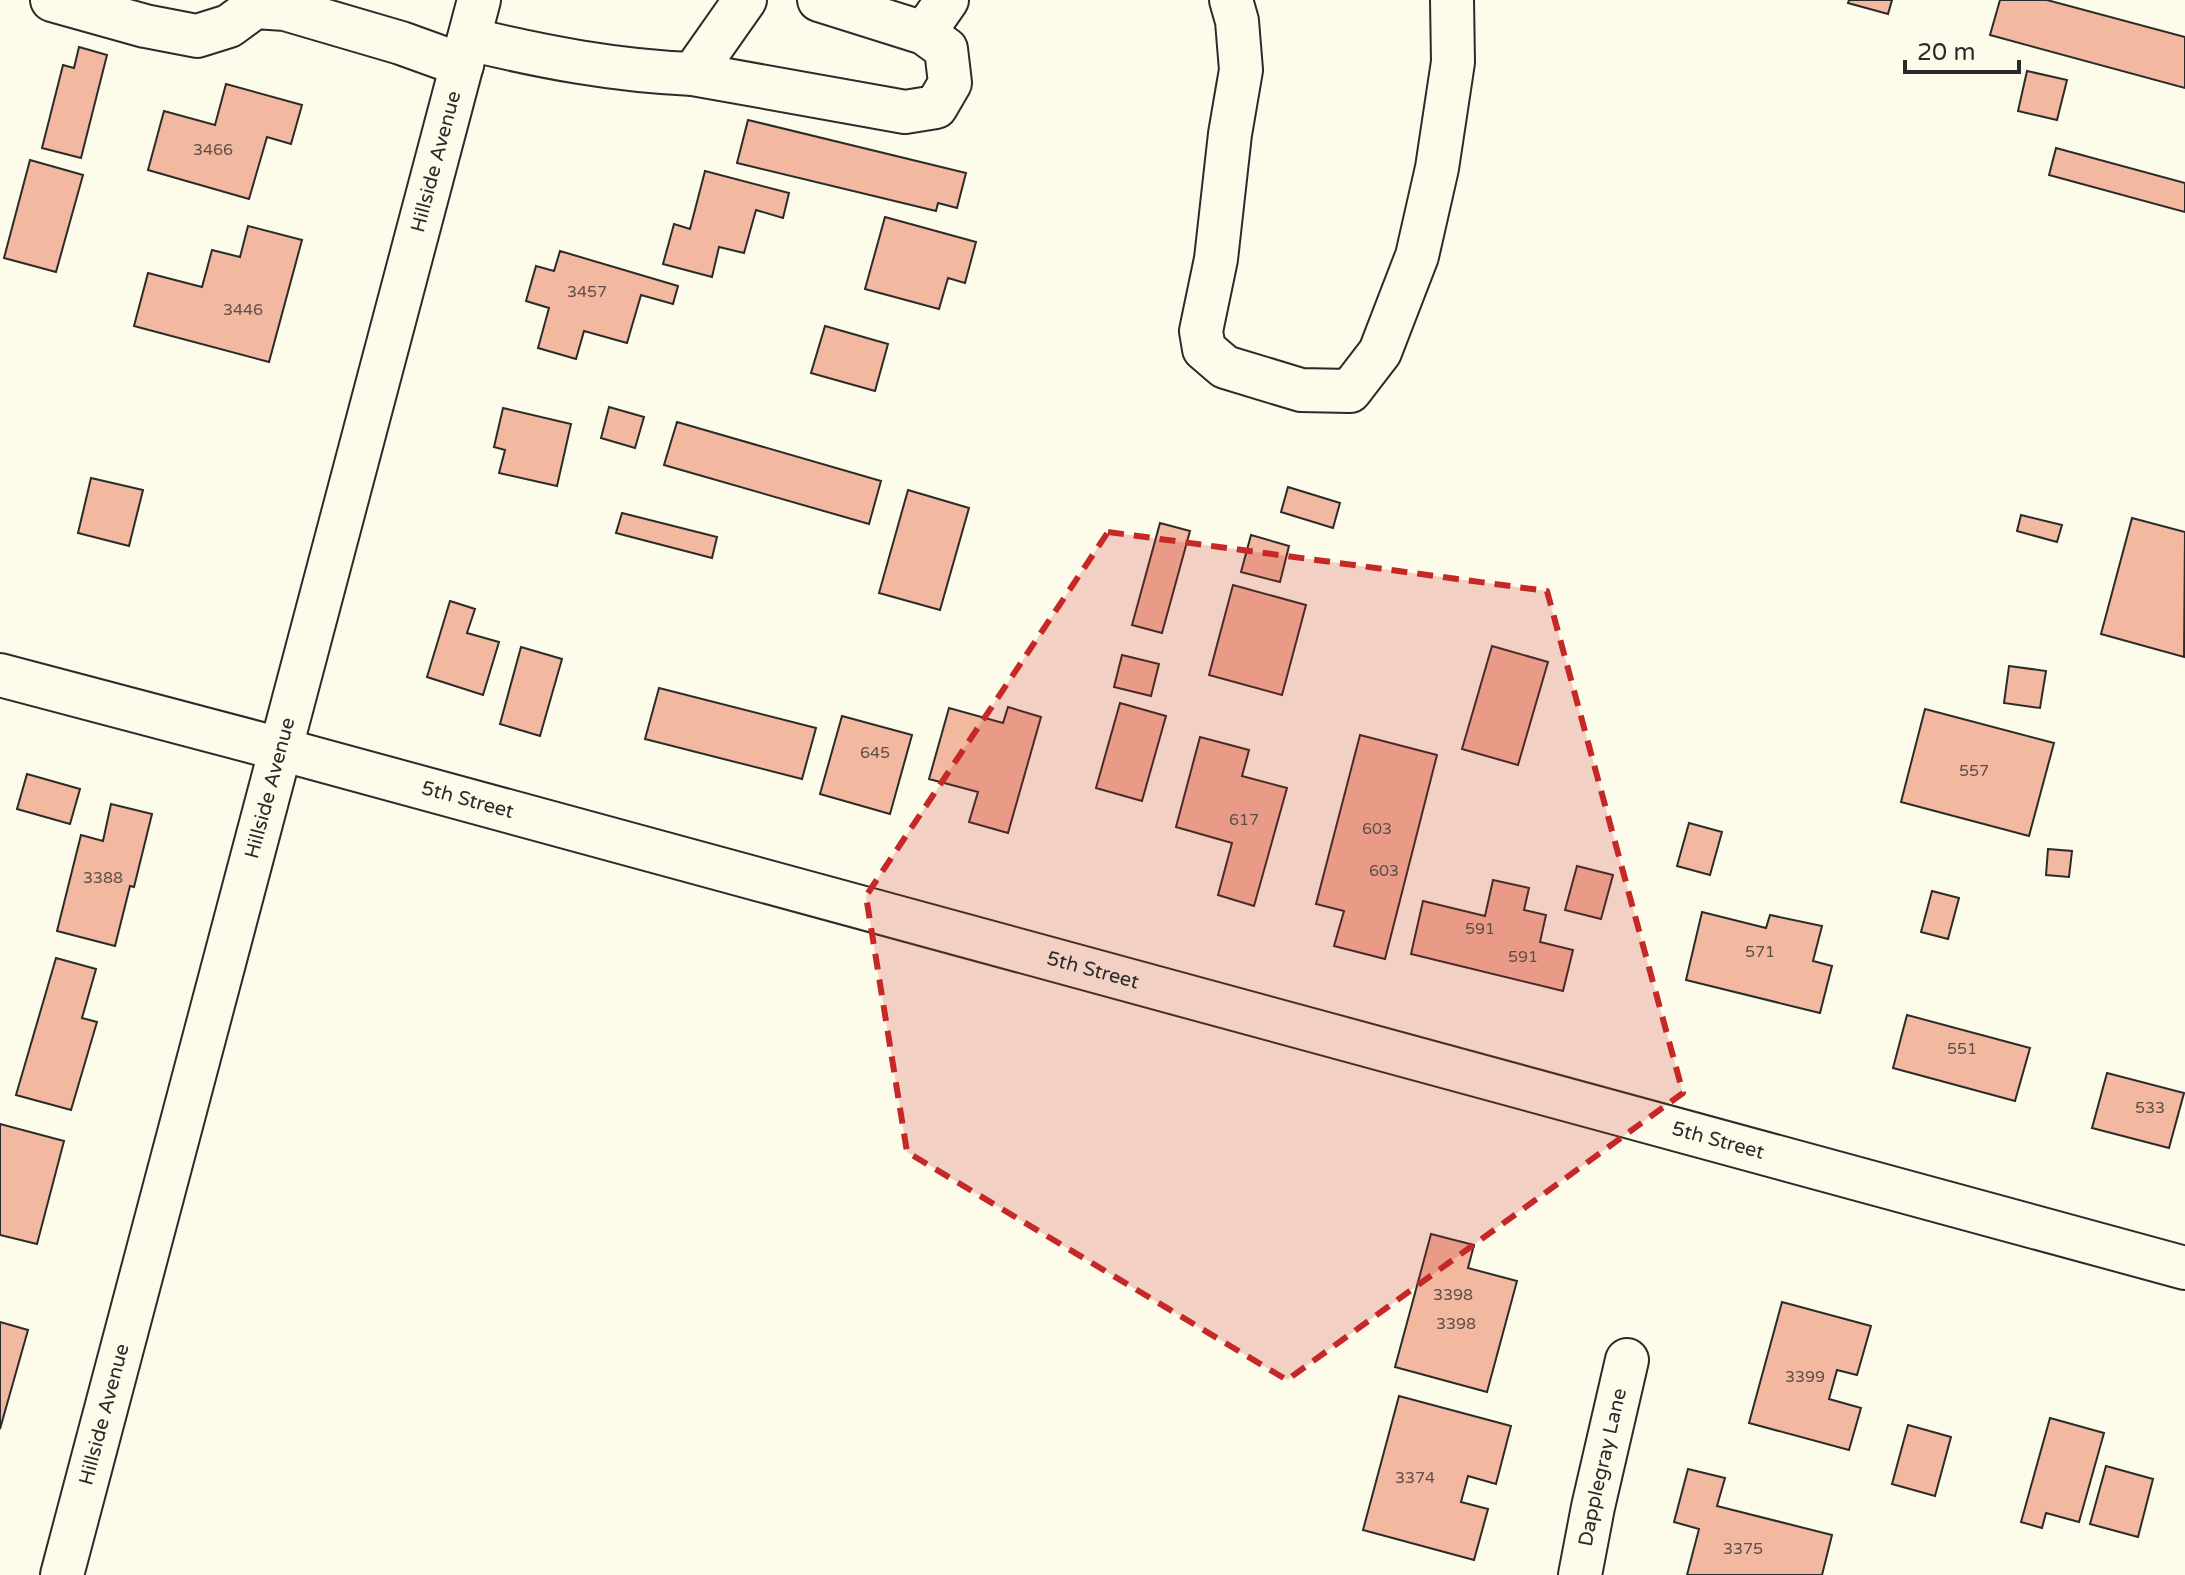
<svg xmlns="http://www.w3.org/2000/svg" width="2185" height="1575" viewBox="0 0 2185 1575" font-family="'Varela Round',sans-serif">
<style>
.building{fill:#f2b8a0;stroke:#2b2b2b;stroke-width:2}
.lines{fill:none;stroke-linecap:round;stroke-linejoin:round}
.minor-casing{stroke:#2b2b2b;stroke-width:46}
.minor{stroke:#fdfbea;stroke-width:42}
.marked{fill:#c62828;fill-opacity:0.2;stroke:#c62828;stroke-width:6;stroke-dasharray:16 10;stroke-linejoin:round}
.labels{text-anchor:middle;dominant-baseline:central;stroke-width:6;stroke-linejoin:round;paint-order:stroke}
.number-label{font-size:16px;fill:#5d4e48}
.street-label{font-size:20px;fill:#2b2b2b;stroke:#fdfbea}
</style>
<rect width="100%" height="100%" fill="#fdfbea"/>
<!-- building -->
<path class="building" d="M 1849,0 L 1892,0 L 1888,14 L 1848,3 Z
M 2000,0 L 2047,0 L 2185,37 L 2185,88 L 1990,35 Z
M 79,47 L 107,55 L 81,158 L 42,148 L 63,65 L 74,68 Z
M 2027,71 L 2067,80 L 2057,120 L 2018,111 Z
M 226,84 L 302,105 L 291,144 L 267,137 L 249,199 L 148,170 L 164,111 L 215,125 Z
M 748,120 L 966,173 L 957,208 L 938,203 L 936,211 L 737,163 Z
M 2056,148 L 2185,183 L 2185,212 L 2049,175 Z
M 30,160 L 83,175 L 56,272 L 4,258 Z
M 705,171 L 789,193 L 783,218 L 756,210 L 744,253 L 719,247 L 712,277 L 663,264 L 674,224 L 690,229 Z
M 885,217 L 976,242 L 965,283 L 948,278 L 939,309 L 865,289 Z
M 248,226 L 302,240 L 269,362 L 134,326 L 148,273 L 202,287 L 212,250 L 240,257 Z
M 560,251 L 678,286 L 673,304 L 641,295 L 627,343 L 584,331 L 576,359 L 538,348 L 549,308 L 526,301 L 536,266 L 554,271 Z
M 825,326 L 888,344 L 875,391 L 811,373 Z
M 609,407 L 644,417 L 635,448 L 601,438 Z
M 503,408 L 571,424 L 557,486 L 499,473 L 505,450 L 494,447 Z
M 677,422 L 881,481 L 869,524 L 664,465 Z
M 91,478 L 143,490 L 129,546 L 78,533 Z
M 1288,487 L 1340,503 L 1333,528 L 1281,512 Z
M 908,490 L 969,508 L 940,610 L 879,593 Z
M 622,513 L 717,537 L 712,558 L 616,533 Z
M 2021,515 L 2062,525 L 2057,542 L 2017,531 Z
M 2132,518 L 2185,532 L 2184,657 L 2101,634 Z
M 1160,523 L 1190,531 L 1162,633 L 1132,625 Z
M 1251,535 L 1289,546 L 1280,582 L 1241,572 Z
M 1233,585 L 1306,605 L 1282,695 L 1209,675 Z
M 450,601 L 475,609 L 467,633 L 499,642 L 483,695 L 427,677 Z
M 1492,646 L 1548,662 L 1518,765 L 1462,749 Z
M 521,647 L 562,659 L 540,736 L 500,724 Z
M 1122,655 L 1159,664 L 1151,696 L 1114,687 Z
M 2009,666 L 2046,671 L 2040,708 L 2004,703 Z
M 659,688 L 816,728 L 802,779 L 645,739 Z
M 1120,703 L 1166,716 L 1142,801 L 1096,788 Z
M 1008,707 L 1041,717 L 1008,833 L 969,822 L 978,792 L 929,779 L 949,708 L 1003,723 Z
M 1925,709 L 2054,743 L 2029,836 L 1901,802 Z
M 842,716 L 912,735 L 890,814 L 820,794 Z
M 1360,735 L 1437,755 L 1385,959 L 1334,946 L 1344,911 L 1316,904 Z
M 1200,737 L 1249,750 L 1242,776 L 1287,788 L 1254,906 L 1218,895 L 1232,843 L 1176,827 Z
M 27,774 L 80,789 L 70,824 L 17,809 Z
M 111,804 L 152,814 L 134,887 L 130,886 L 115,946 L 57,931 L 81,835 L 103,841 Z
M 1689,823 L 1722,832 L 1710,875 L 1677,866 Z
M 2048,849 L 2072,851 L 2069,877 L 2046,875 Z
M 1577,866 L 1613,875 L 1601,919 L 1565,910 Z
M 1493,880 L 1529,888 L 1524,910 L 1546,915 L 1540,942 L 1573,950 L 1563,991 L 1411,954 L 1423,901 L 1485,916 Z
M 1932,891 L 1959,898 L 1948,939 L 1921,932 Z
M 1702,912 L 1766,928 L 1770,915 L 1822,926 L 1813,961 L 1832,966 L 1820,1013 L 1686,980 Z
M 56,958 L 96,969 L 82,1018 L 97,1022 L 71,1110 L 16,1095 Z
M 1907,1015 L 2030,1048 L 2015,1101 L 1893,1068 Z
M 2107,1073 L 2184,1093 L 2169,1148 L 2092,1128 Z
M 0,1124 L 64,1141 L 37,1244 L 0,1235 Z
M 1431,1234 L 1474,1245 L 1468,1268 L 1517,1281 L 1487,1392 L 1395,1367 Z
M 1782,1302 L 1871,1326 L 1857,1375 L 1837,1370 L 1829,1399 L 1861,1408 L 1849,1450 L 1749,1423 Z
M 0,1322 L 28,1330 L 0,1429 Z
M 1399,1396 L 1511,1426 L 1496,1484 L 1468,1476 L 1461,1502 L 1488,1509 L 1474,1560 L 1363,1530 Z
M 2050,1418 L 2104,1433 L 2079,1522 L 2046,1513 L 2042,1528 L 2021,1522 Z
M 1908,1425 L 1951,1437 L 1935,1496 L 1892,1484 Z
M 2106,1466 L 2153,1479 L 2138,1537 L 2090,1524 Z
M 1688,1469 L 1725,1478 L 1717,1506 L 1832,1535 L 1822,1575 L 1687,1575 L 1699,1529 L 1674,1522 Z"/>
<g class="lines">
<!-- minor casing -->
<g class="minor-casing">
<g id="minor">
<path d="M 52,0 L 145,26 L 197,36 L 229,26 L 255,7 L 285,9 L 401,43 L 462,65"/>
<path d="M 1231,0 L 1237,21 L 1241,70 L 1230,134 L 1216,259 L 1201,331 L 1204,349 L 1225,367 L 1301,390 L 1350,391 L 1380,352 L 1417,256 L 1437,168 L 1453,62 L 1452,0"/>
<path d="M 924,33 L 947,0"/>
<path d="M 469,39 C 543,57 616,71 693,74 L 745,0"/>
<path d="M 693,74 L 905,112 L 936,107 L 950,83 L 946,49 L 924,33 L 819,0"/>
<path id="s1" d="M 0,675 L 280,749 L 2185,1268"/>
<path id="s2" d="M 62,1575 L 479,0"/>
<path id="s3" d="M 1580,1575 L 1593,1507 L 1627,1360"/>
</g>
</g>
<!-- minor -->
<use href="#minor" class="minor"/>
</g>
<!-- marked area -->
<path class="marked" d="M 1108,532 L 1547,591 L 1683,1093 L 1287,1380 L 907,1152 L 866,896 Z"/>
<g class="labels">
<!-- number labels -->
<g class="number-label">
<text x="213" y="150">3466</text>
<text x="587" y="292">3457</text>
<text x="243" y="310">3446</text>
<text x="875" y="753">645</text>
<text x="1974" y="771">557</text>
<text x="1244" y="820">617</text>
<text x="1377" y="829">603</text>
<text x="1384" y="871">603</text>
<text x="103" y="878">3388</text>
<text x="1480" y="929">591</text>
<text x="1760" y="952">571</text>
<text x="1523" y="957">591</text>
<text x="1962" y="1049">551</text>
<text x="2150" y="1108">533</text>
<text x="1453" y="1295">3398</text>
<text x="1456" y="1324">3398</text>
<text x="1805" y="1377">3399</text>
<text x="1415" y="1478">3374</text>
<text x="1743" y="1549">3375</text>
</g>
<!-- street labels -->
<g class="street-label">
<text stroke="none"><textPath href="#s2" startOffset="1462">Hillside Avenue</textPath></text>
<text stroke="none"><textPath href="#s2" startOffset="814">Hillside Avenue</textPath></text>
<text stroke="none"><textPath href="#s1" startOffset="484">5th Street</textPath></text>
<text stroke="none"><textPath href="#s1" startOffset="1132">5th Street</textPath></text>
<text stroke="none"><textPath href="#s1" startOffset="1780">5th Street</textPath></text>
<text stroke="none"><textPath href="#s2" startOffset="166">Hillside Avenue</textPath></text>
<text stroke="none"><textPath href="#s3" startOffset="110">Dapplegray Lane</textPath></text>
</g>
</g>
<!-- scale -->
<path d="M1905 60v12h114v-12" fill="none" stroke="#2b2b2b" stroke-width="4"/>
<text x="1917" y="60" font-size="24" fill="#2b2b2b" stroke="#fdfbea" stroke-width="6" paint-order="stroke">20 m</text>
</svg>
